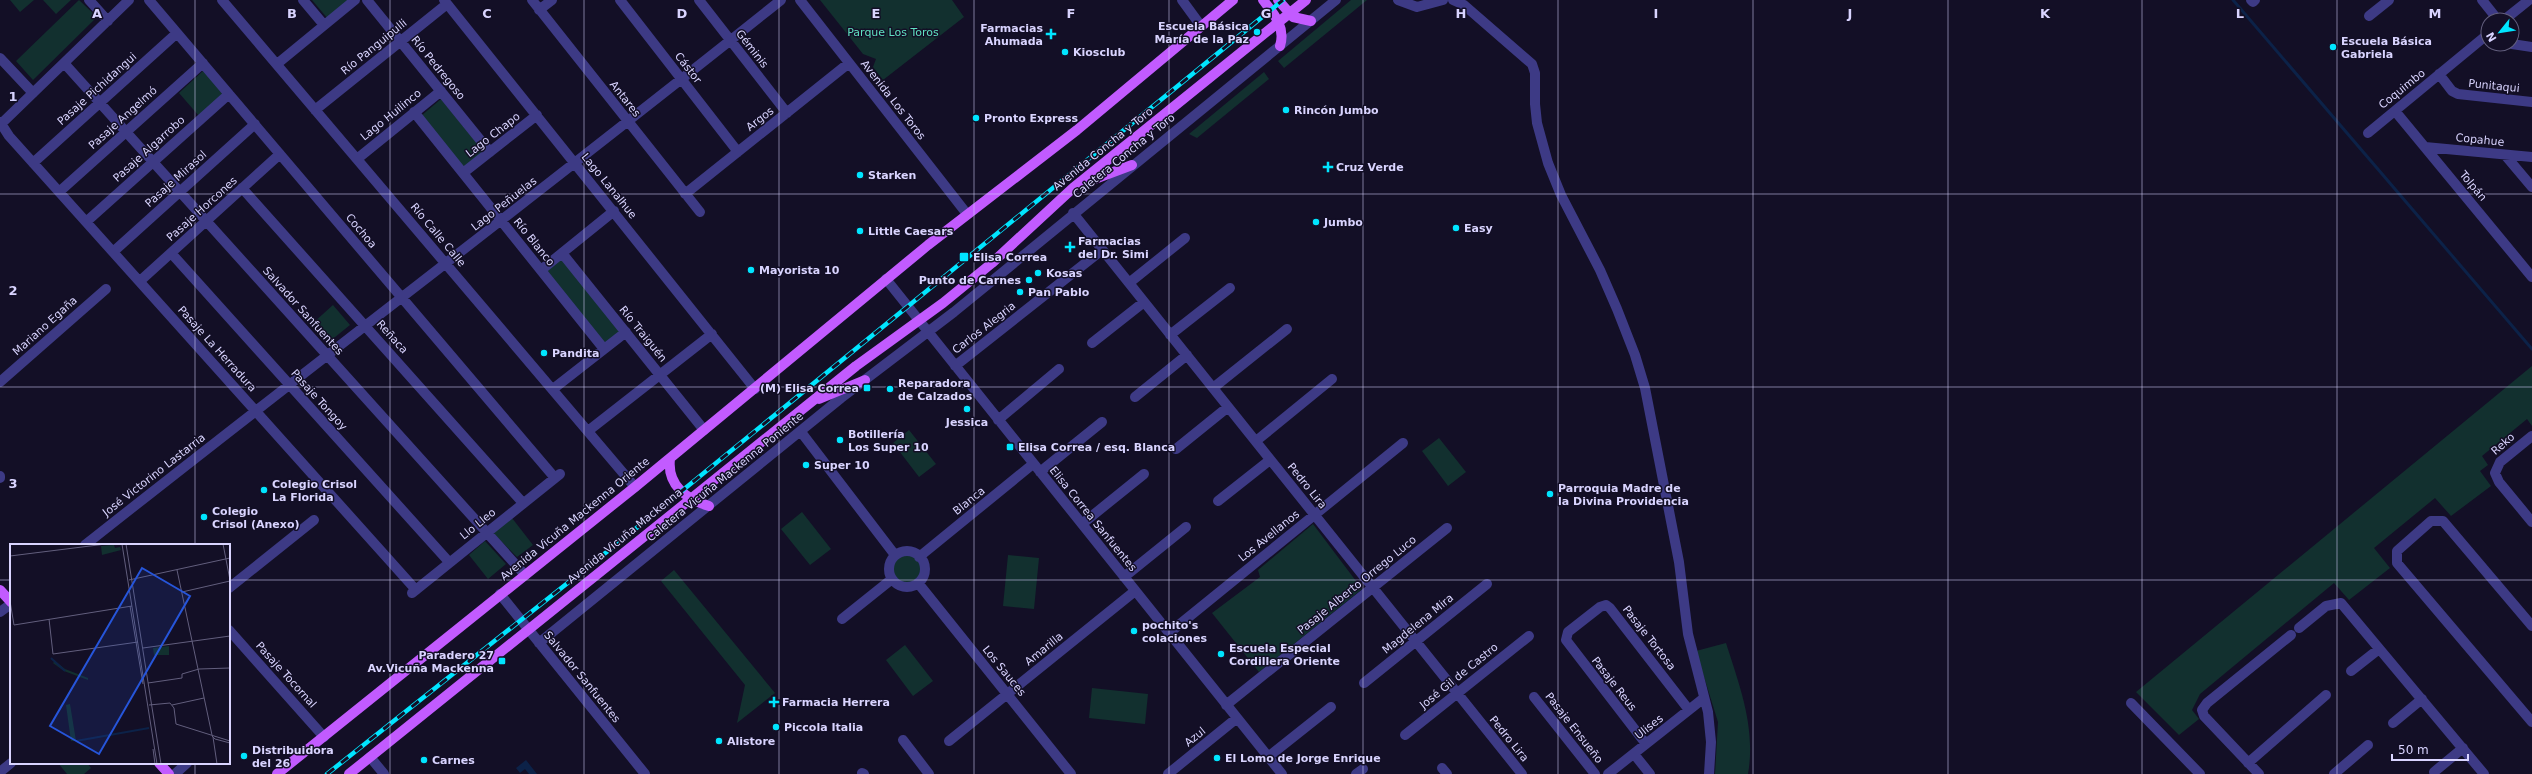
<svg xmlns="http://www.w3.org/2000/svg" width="2532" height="774" viewBox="0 0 2532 774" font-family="'DejaVu Sans',sans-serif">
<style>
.green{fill:#12302f}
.water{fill:#0c2248}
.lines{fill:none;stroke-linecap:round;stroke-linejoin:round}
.stream{stroke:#0c2248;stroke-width:3}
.minor{stroke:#3d3a85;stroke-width:10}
.major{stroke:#c25bff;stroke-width:10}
.rail-casing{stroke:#00e5ff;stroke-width:4.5}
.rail{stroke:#130f26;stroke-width:3;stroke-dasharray:9;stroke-linecap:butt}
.grid{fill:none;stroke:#d9d4ff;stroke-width:1;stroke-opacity:0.55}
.poi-dot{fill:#00e5ff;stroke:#130f26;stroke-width:1.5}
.labels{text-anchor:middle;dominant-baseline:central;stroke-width:3;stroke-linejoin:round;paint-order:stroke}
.poi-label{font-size:11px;font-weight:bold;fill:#d9d4ff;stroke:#130f26;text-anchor:start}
.park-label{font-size:11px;fill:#5fe0c0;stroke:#130f26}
.street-label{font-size:11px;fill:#d9d4ff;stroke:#130f26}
.inset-river{fill:none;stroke:#0c2248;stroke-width:2}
.inset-road{fill:none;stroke:#625e7d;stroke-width:1}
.view{fill:#2655da;fill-opacity:0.15;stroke:#2655da;stroke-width:2}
.inset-edge{fill:none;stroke:#d9d4ff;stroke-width:2}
.grid-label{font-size:13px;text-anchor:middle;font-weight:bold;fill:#d9d4ff;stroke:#130f26;stroke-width:3;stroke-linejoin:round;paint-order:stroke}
</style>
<rect width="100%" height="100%" fill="#130f26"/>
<!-- green -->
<path class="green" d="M 10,0 L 34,0 L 20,12 Z
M 43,0 L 71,0 L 56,14 Z
M 79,0 L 97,17 L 33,80 L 16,61 Z
M 312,0 L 351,0 L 328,19 Z
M 820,0 L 952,0 L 964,17 L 883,80 L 873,67 L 876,59 L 863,54 Z
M 1351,0 L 1367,0 L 1284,68 L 1278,61 Z
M 204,70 L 225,94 L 199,116 L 179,93 Z
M 1264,72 L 1269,79 L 1197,138 L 1189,134 Z
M 441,99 L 485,153 L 464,169 L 421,116 Z
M 562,256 L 622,330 L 605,344 L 546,270 Z
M 333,305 L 350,325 L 329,342 L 313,323 Z
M 2532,366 L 2532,426 L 2527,419 L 2482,456 L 2488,465 L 2480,471 L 2491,486 L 2451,516 L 2435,498 L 2374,548 L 2390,568 L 2349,600 L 2334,583 L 2200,694 L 2192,710 L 2199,719 L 2179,735 L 2136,692 Z
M 909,430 L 936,464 L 919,477 L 893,443 Z
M 1439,438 L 1466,472 L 1448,486 L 1422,451 Z
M 802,512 L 831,549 L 810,565 L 781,529 Z
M 512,518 L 533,545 L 517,557 L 493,533 Z
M 1313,524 L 1362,589 L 1259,672 L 1212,613 L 1260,577 L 1258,570 Z
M 485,541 L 506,564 L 488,579 L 469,555 Z
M892 569a15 15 0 1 1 30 0a15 15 0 1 1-30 0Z
M 1008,555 L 1039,558 L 1034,609 L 1003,606 Z
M 674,570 L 775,693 L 737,723 L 745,685 L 661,581 Z
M 1726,643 C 1740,687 1756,728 1748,774 L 1715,774 L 1718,722 L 1696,651 Z
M 905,645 L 933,681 L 913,696 L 886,660 Z
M 1092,688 L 1148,694 L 1145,724 L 1089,718 Z
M 58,763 L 87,763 L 91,768 L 84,774 L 67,774 Z"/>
<!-- water -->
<path class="water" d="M 526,760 L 537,774 L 529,774 L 525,769 L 520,773 L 516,768 Z"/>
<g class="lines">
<!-- stream -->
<path class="stream" d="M 2233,0 L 2532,349"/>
<!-- minor -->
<path class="minor" d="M 89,0 L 108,21
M 149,0 L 555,478
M 222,0 L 635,487
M 303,0 L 324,25
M 367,0 L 490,152
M 444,0 L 755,389
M 532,0 L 700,212
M 620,0 L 738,152
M 699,0 L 787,113
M 800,0 L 967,214
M 1182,0 L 1201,26
M 1398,0 L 1417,7 L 1443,0
M 1453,0 L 1464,5 L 1532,64 L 1535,73 L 1535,104 L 1537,123 L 1548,163 L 1561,195 L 1600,270 L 1617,309 L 1635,355 L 1645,388 L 1679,562 L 1688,634 L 1708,712 L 1711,742 L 1709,774
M 2251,0 L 2253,2 L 2255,0
M 2482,0 L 2498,20
M 539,10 L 552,0
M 2369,16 L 2389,0
M 2504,20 L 2529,0
M 2512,44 L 2532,47
M 0,58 L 33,93
M 64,63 L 525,575
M 277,64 L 355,0
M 2439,74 L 2452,91 L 2458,94 L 2532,102
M 315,110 L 447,4
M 2395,111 L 2532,277
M 414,112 L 604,349
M 0,122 L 9,136 L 416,590
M 0,125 L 129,0
M 2368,133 L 2488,34
M 2425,147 L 2532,157
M 2505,155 L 2532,187
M 357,159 L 441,91
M 33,163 L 177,33
M 463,173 L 537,115
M 242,188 L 523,503
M 59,192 L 203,63
M 685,194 L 849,63
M 1073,213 L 1522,774
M 86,222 L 229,94
M 113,252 L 255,124
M 171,253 L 449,562
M 562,253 L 704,430
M 541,270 L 614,211
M 886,279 L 1282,774
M 140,281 L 280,154
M 1129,283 L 1185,238
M 1170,335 L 1230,288
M 1092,343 L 1144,302
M 955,366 L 1102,250
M 0,382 L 106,289
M 1213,388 L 1287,329
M 553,389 L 626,332
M 1135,397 L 1187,355
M 998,420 L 1059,369
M 588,431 L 712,334
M 801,432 L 895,555
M 2532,436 L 2500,462 L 2495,473 L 2499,482 L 2532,522
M 1256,441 L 1332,379
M 1176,449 L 1228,407
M 1040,472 L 1102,422
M 0,476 L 0,478
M 1218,501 L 1270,460
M 1082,524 L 1144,474
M 85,545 C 316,362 551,184 781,0
M889 569a18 18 0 1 1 36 0a18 18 0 1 1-36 0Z
M 919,557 L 1033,464
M 1124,577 L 1186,527
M 918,583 L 1071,774
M 229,588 L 314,520
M 412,593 L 560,474
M 500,594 L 645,774
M 0,612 L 11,604
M 842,619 L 892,579
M 2532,626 L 2443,521 L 2431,521 L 2397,551 L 2397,563 L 2532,722
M 2299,628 L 2326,606 L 2341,603 L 2484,774
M 229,630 L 324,737
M 1169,633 L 1403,443
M 539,643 L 841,398 L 954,312 L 1336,0
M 2351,671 L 2379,649
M 1364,683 L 1487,584
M 1534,697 L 1595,774
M 2131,703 L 2200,774
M 1226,705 L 1447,528
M 2393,723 L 2422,699
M 1405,735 L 1529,636
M 903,740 L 929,774
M 949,741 L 1135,591
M 1646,744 L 1566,640 L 1568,632 L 1600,607 L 1606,605 L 1610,608 L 1689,710
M 1634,754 L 1650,774
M 370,757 L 384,774
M 1268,757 L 1331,707
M 2248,763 L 2326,695
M 1442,768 L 1447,774
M 0,772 L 11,763
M 2434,772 L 2463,748
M 862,773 L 864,774
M 175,774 L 187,763
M 1168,774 L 1237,718
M 1356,774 L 1363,769
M 1608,774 L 1704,698
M 2259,774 L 2204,716 L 2202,710 L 2207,703 L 2291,635
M 2334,774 L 2368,745"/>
<!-- major -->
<path class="major" d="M 1263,0 C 1274,14 1286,27 1280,46
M 1278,0 L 1293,17 L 1311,21
M 1084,183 L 1132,165
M 819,399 L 865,380
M 670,459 C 667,485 686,499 709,506
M 0,590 L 11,602
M 159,763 L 169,774
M 277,774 L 635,487 L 928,245 L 1077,130 L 1233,0
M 349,774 L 856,366 L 943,303 L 992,263 L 1073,188 L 1306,0"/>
<!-- rail casing -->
<g class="rail-casing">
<path id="rail" d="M 327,774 L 623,539 L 1283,0"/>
</g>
<!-- rail -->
<use href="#rail" class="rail"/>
</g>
<!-- grid -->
<path class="grid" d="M 195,0 L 195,545M 390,0 L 390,774M 584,0 L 584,774M 779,0 L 779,774M 974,0 L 974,774M 1169,0 L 1169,774M 1363,0 L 1363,774M 1558,0 L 1558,774M 1753,0 L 1753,774M 1948,0 L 1948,774M 2142,0 L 2142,774M 2337,0 L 2337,774M 0,194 L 2532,194M 0,387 L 2532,387M 0,580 L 11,580M 229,580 L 2532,580M 195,763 L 195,774"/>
<!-- markers -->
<g class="poi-dot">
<circle cx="1257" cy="32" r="4"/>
<path d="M1049 28h4v4h4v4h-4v4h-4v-4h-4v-4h4z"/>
<circle cx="2333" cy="47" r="4"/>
<circle cx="1065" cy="52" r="4"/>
<circle cx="1286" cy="110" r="4"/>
<circle cx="976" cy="118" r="4"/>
<path d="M1326 161h4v4h4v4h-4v4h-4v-4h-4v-4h4z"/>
<circle cx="860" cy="175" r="4"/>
<circle cx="1316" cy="222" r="4"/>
<circle cx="1456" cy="228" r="4"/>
<circle cx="860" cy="231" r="4"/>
<path d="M1068 241h4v4h4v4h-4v4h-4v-4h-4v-4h4z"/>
<rect x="959" y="252" width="10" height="10" rx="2"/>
<circle cx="751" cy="270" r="4"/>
<circle cx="1038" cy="273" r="4"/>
<circle cx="1029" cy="280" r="4"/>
<circle cx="1020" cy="292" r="4"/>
<circle cx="544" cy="353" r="4"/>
<rect x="863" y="384" width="8" height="8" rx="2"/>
<circle cx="890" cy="389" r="4"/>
<circle cx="967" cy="409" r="4"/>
<circle cx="840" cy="440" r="4"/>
<rect x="1006" y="443" width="8" height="8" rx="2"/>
<circle cx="806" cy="465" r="4"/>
<circle cx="264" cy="490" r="4"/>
<circle cx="1550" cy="494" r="4"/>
<circle cx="204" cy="517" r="4"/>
<circle cx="1134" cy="631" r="4"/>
<circle cx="1221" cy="654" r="4"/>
<rect x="498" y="657" width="8" height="8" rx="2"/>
<path d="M772 696h4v4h4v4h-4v4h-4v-4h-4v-4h4z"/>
<circle cx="776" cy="727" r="4"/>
<circle cx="719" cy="741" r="4"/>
<circle cx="244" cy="756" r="4"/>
<circle cx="1217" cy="758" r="4"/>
<circle cx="424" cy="760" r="4"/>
</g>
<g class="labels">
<!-- poi labels -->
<g class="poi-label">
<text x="1249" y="26" text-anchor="end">Escuela Básica<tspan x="1249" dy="13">María de la Paz</tspan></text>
<text x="1043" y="28" text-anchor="end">Farmacias<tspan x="1043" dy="13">Ahumada</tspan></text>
<text x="2341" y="41">Escuela Básica<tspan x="2341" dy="13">Gabriela</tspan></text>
<text x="1073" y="52">Kiosclub</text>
<text x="1294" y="110">Rincón Jumbo</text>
<text x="984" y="118">Pronto Express</text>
<text x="1336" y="167">Cruz Verde</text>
<text x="868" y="175">Starken</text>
<text x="1324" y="222">Jumbo</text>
<text x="1464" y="228">Easy</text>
<text x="868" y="231">Little Caesars</text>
<text x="1078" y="241">Farmacias<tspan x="1078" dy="13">del Dr. Simi</tspan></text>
<text x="973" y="257">Elisa Correa</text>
<text x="759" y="270">Mayorista 10</text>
<text x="1046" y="273">Kosas</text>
<text x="1021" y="280" text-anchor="end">Punto de Carnes</text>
<text x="1028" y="292">Pan Pablo</text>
<text x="552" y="353">Pandita</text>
<text x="898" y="383">Reparadora<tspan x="898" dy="13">de Calzados</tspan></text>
<text x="859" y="388" text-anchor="end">(M) Elisa Correa</text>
<text x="967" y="422" text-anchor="middle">Jessica</text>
<text x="848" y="434">Botillería<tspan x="848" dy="13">Los Super 10</tspan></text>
<text x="1018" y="447">Elisa Correa / esq. Blanca</text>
<text x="814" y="465">Super 10</text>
<text x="272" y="484">Colegio Crisol<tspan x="272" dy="13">La Florida</tspan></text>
<text x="1558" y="488">Parroquia Madre de<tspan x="1558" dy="13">la Divina Providencia</tspan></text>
<text x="212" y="511">Colegio<tspan x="212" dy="13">Crisol (Anexo)</tspan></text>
<text x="1142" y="625">pochito's<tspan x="1142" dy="13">colaciones</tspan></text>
<text x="1229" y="648">Escuela Especial<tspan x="1229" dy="13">Cordillera Oriente</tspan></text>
<text x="494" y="655" text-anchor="end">Paradero 27<tspan x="494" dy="13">Av.Vicuña Mackenna</tspan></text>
<text x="782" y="702">Farmacia Herrera</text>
<text x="784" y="727">Piccola Italia</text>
<text x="727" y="741">Alistore</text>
<text x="252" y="750">Distribuidora<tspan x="252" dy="13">del 26</tspan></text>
<text x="1225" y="758">El Lomo de Jorge Enrique</text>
<text x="432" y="760">Carnes</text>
</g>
<!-- park labels -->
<g class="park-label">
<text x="893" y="32">Parque Los Toros</text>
</g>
<!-- street labels -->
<g class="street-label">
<text transform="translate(374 47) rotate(-39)">Río Panguipulli</text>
<text transform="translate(752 49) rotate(52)">Géminis</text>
<text transform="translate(438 68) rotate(51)">Río Pedregoso</text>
<text transform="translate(688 68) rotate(52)">Cástor</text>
<text transform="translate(2494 86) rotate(6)">Punitaqui</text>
<text transform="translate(97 89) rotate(-42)">Pasaje Pichidangui</text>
<text transform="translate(2402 89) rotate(-39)">Coquimbo</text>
<text transform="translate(625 99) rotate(52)">Antares</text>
<text transform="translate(893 100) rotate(52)">Avenida Los Toros</text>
<text transform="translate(391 115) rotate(-39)">Lago Huilinco</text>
<text transform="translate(123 118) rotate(-42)">Pasaje Angelmó</text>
<text transform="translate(760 119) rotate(-38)">Argos</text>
<text transform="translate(493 135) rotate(-38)">Lago Chapo</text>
<text transform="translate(2480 140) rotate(6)">Copahue</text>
<text transform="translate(149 149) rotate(-42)">Pasaje Algarrobo</text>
<text transform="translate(1103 149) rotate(-39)">Avenida Concha y Toro</text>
<text transform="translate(1124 156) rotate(-39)">Caletera Concha y Toro</text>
<text transform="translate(176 179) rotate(-42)">Pasaje Mirasol</text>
<text transform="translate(609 186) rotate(51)">Lago Lanalhue</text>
<text transform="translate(2473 186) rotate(50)">Tolpán</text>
<text transform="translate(504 204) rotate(-38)">Lago Peñuelas</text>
<text transform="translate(202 209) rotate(-42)">Pasaje Horcones</text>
<text transform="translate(361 231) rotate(50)">Cochoa</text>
<text transform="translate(438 235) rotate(50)">Río Calle Calle</text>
<text transform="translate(534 242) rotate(51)">Río Blanco</text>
<text transform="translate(303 311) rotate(48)">Salvador Sanfuentes</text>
<text transform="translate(45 326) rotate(-42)">Mariano Egaña</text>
<text transform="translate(984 328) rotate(-38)">Carlos Alegria</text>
<text transform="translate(643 334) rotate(51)">Río Traiguén</text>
<text transform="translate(392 337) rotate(48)">Reñaca</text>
<text transform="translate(217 349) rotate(48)">Pasaje La Herradura</text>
<text transform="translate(319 400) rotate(48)">Pasaje Tongoy</text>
<text transform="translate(2503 444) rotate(-41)">Reko</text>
<text transform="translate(154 475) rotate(-38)">José Victorino Lastarria</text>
<text transform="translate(725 477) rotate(-39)">Caletera Vicuña Mackenna Poniente</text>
<text transform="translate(1307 486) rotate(51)">Pedro Lira</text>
<text transform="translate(969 501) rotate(-39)">Blanca</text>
<text transform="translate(575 519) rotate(-39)">Avenida Vicuña Mackenna Oriente</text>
<text transform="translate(1093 519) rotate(51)">Elisa Correa Sanfuentes</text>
<text transform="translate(478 524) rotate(-39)">Llo Lleo</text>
<text transform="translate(625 536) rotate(-39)">Avenida Vicuña Mackenna</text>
<text transform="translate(1269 536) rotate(-39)">Los Avellanos</text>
<text transform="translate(1357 585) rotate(-39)">Pasaje Alberto Orrego Luco</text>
<text transform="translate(1418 624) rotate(-39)">Magdelena Mira</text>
<text transform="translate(1649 638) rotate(52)">Pasaje Tortosa</text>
<text transform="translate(1044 649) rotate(-39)">Amarilla</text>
<text transform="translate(1004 671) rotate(51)">Los Sauces</text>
<text transform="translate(286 675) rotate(48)">Pasaje Tocornal</text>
<text transform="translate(1459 676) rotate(-39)">José Gil de Castro</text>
<text transform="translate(582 677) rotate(51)">Salvador Sanfuentes</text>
<text transform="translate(1614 684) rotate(52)">Pasaje Reus</text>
<text transform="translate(1649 727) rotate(-38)">Ulises</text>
<text transform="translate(1574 728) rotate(52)">Pasaje Ensueño</text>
<text transform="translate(1195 737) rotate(-39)">Azul</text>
<text transform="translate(1509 739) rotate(51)">Pedro Lira</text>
</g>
</g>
<!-- overview -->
<g transform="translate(10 544)">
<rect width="220" height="220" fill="#130f26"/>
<path d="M 104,1 L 105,4 L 110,3 L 111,6 L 92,11 L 91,2 ZM 159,102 L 159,111 L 144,111 L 143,104 ZM 45,117 L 55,125 L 78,134 L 78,136 L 54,127 L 43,119 ZM 60,160 L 66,197 L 61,197 L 56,161 Z" fill="#12302f"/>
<path class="inset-river" d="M 41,114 L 55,127M 66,197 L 139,184"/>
<path class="inset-road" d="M 112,0 L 147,220M 116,0 L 151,220M 213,0 L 220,36M 0,12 L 96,0M 167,26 L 202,191M 119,36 L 220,14M 172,48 L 220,37M 0,57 L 4,81 L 122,62M 120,62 L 133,140M 39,75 L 43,110 L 128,98M 133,104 L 220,92M 172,134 L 172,130 L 189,125 L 220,124M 138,139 L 172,134M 139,161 L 160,159 L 164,164 L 166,180 L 220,197M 162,161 L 194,154M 202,192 L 205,195 L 220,199M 203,193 L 207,220M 143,205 L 145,220"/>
<path class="view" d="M 132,24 L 180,52 L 89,210 L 40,182 Z"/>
<rect width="220" height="220" class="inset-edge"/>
</g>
<g class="grid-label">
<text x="97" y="18">A</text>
<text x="292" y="18">B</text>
<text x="487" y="18">C</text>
<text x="682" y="18">D</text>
<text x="876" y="18">E</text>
<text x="1071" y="18">F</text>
<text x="1266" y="18">G</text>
<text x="1461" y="18">H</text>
<text x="1656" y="18">I</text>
<text x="1850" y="18">J</text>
<text x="2045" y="18">K</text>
<text x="2240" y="18">L</text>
<text x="2435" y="18">M</text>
<text x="13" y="101">1</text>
<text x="13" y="295">2</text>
<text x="13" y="488">3</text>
</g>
<!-- north arrow -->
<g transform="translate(2500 32) rotate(240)"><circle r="19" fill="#130f26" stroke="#625e7d"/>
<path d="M0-3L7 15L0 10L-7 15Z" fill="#00e5ff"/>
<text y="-6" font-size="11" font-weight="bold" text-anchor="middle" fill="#d9d4ff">N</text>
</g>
<!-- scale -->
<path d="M2392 754v6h76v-6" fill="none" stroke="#d9d4ff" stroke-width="2"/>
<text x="2398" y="754" font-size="12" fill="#d9d4ff" stroke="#130f26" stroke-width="3" paint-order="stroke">50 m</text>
</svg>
